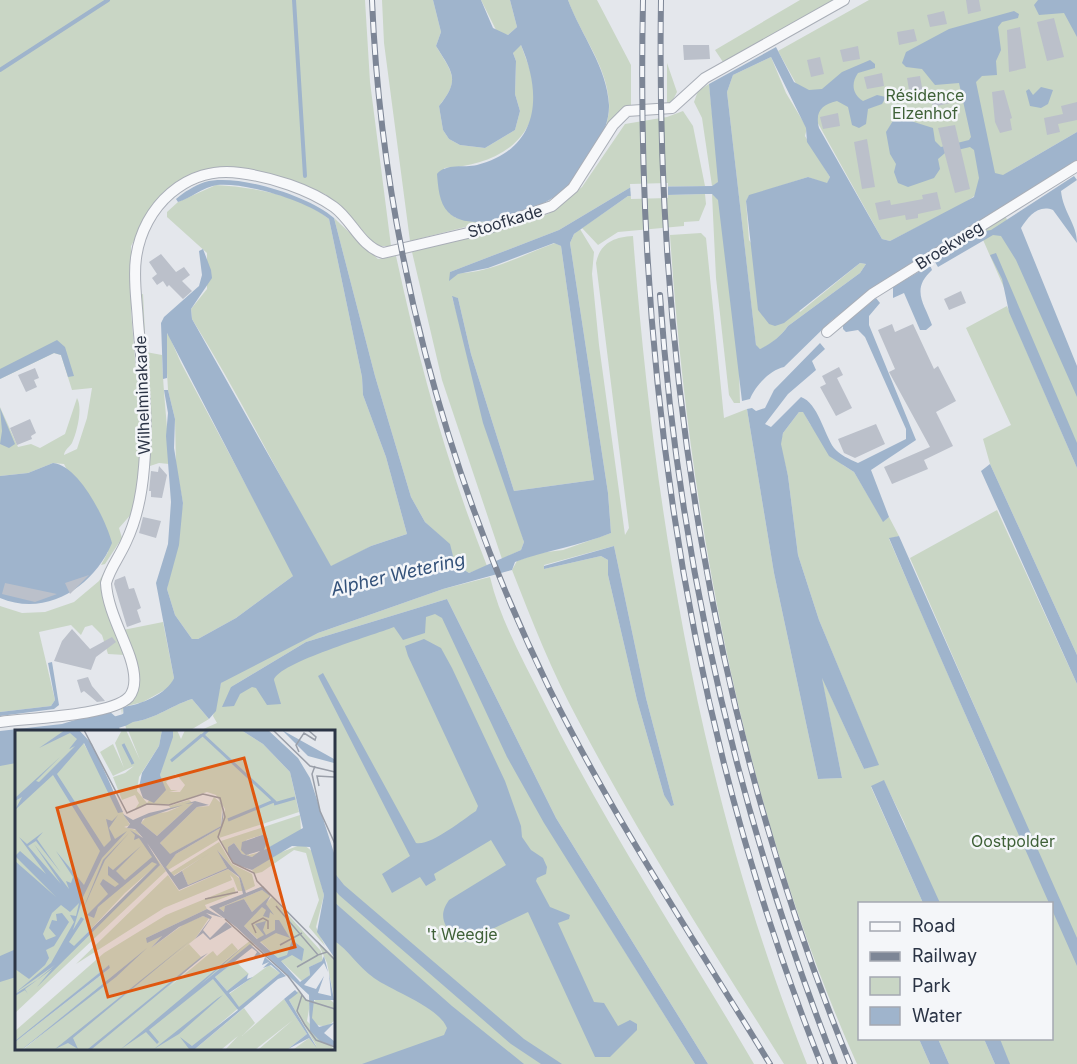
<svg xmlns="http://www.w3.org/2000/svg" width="1077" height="1064" viewBox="0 0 1077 1064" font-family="Inter,sans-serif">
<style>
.green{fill:#c9d6c5;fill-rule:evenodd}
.water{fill:#9fb4cc;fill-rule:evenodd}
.pier{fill:#e4e7ec}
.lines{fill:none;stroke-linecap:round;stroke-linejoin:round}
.stream{stroke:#9fb4cc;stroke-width:4}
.canal{stroke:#9fb4cc;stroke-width:12}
.building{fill:#bbc0ca}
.street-casing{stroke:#a9aeb7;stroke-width:12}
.street{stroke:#f7f8fa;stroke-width:10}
.rail-casing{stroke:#7d8696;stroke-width:6}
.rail{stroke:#f4f6f9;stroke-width:4;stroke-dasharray:11;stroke-linecap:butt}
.labels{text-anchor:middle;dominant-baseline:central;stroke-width:5;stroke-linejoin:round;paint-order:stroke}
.park-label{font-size:16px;fill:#3f6138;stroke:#f4f6f9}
.street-label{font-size:16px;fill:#2b3445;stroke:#f4f6f9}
.water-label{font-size:18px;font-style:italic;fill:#34527a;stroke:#f4f6f9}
.inset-river{fill:none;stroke:#9fb4cc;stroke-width:3}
.inset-road{fill:none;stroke:#9a9fa9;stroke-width:1.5}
.view{fill:#df570f;fill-opacity:0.15;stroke:#df570f;stroke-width:3}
.inset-edge{fill:none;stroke:#2b3445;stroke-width:3}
</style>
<rect width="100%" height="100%" fill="#e4e7ec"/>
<!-- green -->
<path class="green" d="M 0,0 L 365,0 L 370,82 L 391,246 L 376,246 L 350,216 L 325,194 L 247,172 L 177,181 L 155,202 L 131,246 L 131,312 L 143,451 L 134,511 L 119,528 L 122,538 L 105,564 L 101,565 L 108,552 L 64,464 L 53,463 L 28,473 L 0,476 L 0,407 L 18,447 L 31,444 L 40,448 L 65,434 L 77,398 C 83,408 77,432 72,443 C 68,449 65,449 64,455 L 77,449 L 87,418 L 92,388 L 72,390 L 61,355 L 54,353 L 0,379 Z
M 382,0 L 433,0 L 441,32 L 436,46 C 452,73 461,79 439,106 L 443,130 L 449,139 L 460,145 L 485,148 L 515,130 L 520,111 L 515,94 L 516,61 L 513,53 L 515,48 L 521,45 C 527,62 536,81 535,99 C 532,148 486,166 444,168 L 449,213 L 456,218 L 485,222 L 410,241 L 384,43 Z
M 481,0 L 510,0 L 517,27 L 508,35 L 497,32 Z
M 568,0 L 597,0 L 631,65 L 631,111 L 604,135 C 606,125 610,113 609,103 C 607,65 580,34 568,0 Z
M 800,0 L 835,0 L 723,62 L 715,50 Z
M 869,0 L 1077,0 L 1077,132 L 1010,171 L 963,204 L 890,241 L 882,239 L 778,51 Z
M 771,57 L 786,93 L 807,128 L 805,136 L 830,177 L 827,184 L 808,177 L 749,196 L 746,201 L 749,240 L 800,312 L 860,263 L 866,264 L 860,273 L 788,326 C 781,336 771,345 760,349 L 756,346 L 727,92 L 733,75 Z
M 667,63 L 677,92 L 672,102 L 667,105 Z
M 709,84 L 719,182 L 712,186 L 702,118 L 694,102 L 698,91 Z
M 683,111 L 693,126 L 705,186 L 631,187 L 559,230 L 450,272 C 478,279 527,253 555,243 L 561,246 L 594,480 L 514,491 L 471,354 L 458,298 L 452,297 L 524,542 L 521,550 L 502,559 L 442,380 L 412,252 L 548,214 L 582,187 L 625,124 L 667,117 Z
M 216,185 C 252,187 300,195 329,219 L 362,377 L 363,395 L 386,457 L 407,534 L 371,546 L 336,566 L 331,567 C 283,485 242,399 192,319 L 191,309 L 207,289 L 207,253 L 167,217 L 167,212 L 178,202 Z
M 705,194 L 706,204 L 699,221 L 684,222 L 684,226 L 618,232 L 598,245 L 582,228 L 628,196 Z
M 712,194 L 719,200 L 739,369 L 740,403 L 734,403 L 729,395 L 716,278 Z
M 999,201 L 1077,386 L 1077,454 L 973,217 Z
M 334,218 L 378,259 L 396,256 C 419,362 447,465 487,566 L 469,573 L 455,564 L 449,544 L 425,522 L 411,497 L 375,376 Z
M 580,229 L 594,252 L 592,274 L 599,345 L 625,535 L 629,528 L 596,263 C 600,243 614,237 633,236 C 654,515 702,803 807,1064 L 784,1064 C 713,951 640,838 578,720 C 552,672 532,621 512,570 L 517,561 L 539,553 L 563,550 L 611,533 L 608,493 L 570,243 L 574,234 ZM 614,546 L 646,698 L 674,805 L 664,795 L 637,700 L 608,575 L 608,560 L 601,556 L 544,569 L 544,565 Z
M 701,233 L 706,238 L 724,418 L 747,409 L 774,573 L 818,779 L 842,778 L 821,675 L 864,769 L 878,764 L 819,620 L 798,555 L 788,476 L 780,444 L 783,433 L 799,412 L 803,411 L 810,424 L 843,465 L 854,472 L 883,521 L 889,517 L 899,536 L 889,539 L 994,780 L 1004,774 L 910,558 L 997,510 L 1077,684 L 1077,1064 L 1006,1064 L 995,1039 L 1052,1038 L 1052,904 L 935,903 L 904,822 L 884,781 L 871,787 L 923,903 L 860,904 L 860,1038 L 919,1039 L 930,1064 L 857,1064 C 744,812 688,510 670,235 Z
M 143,294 L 146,352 L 162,355 C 163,393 168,427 169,464 L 159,463 L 147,467 L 139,295 Z
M 1007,306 L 1077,468 L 1077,655 L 990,464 L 983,439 L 1011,425 L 966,328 Z
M 168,333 L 181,363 L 293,573 L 293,576 L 236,618 L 198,639 L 192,639 L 175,615 L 167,589 L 183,503 L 176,466 L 175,419 L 168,390 L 165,339 Z
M 123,540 L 105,576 L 125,655 L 108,654 L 102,635 L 92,625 L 85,627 L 81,635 L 71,625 L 39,632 L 55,700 L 51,706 L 0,712 L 0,606 L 22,613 L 45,612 L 74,602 L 99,581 Z
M 490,577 C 500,620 524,662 544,702 C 606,827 684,944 754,1064 L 708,1064 L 556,818 L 447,599 L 306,642 L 231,687 L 305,648 L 438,603 L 581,881 L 695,1064 L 0,1064 L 0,761 L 16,758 L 16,1048 L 333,1048 L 333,731 L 199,731 L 217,723 L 213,716 L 221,683 L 230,676 L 318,633 L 443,589 Z
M 163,622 L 174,678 L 170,687 L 143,702 L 123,707 L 122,715 L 121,706 L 133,699 L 123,630 Z
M 192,699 L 209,719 L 189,731 L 127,731 L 124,722 C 149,724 169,706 192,699 Z
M 938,1039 L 984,1039 L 995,1064 L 949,1064 Z"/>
<!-- water -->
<path class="water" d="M 433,0 L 481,0 L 493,28 L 508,35 L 517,27 L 510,0 L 568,0 C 581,35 607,67 609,105 C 610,133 583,174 562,191 C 542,209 471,237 448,212 C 439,203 438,186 437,174 C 446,163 464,168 477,165 C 539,149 543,96 521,45 L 513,53 L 516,61 L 515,94 L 520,111 L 515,130 L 485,148 L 460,145 L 449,139 L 443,130 L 439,106 C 461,79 452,72 436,46 L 441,32 Z
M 1038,0 L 1077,0 L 1077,37 L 1064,13 L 1039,15 L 1034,5 Z
M 1014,11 L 1019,14 L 1018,18 L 1002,22 L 998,27 L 1001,50 L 996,61 L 997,75 L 982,76 L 976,82 L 995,173 L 1003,175 L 1077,132 L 1077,160 L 858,300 L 831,321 L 784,367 C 770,370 755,386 750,399 L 742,401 L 718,200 L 712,194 L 705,194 L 628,196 L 574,234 L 570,243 L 608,493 L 611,533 C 579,546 547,550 515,562 L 512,570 L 443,589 L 318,633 L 221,683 L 216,711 L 209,719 L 192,699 C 169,706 149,724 124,722 L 123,707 C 140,705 167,694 174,678 L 156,583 L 168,544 L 171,502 L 166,436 L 168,413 L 164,390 L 168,390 L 175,419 L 174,448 L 183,503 L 179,545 L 167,589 L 175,615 L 192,639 L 198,639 L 236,618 L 293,576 L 167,333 L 167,378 L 163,379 L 161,323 L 164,317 L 199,286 L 202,275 L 199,251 L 203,249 L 211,270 L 212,278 L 191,309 L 192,319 L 331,566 L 371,546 L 407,534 L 386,457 L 363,395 L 362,377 L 329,219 C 307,201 246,182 217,185 C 203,187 191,198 178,202 L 176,199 C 184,192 194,186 205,182 C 237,173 309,196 334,218 L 375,376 L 411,497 L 425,522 L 450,544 L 455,564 L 469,573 L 521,550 L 524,542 L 483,423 L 452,296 L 458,298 L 471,354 L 514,491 L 594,480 L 561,246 L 554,243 L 488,268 L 458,274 L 449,281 L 450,272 L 559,230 L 631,187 L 712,186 L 718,182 L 709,84 L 776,47 L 794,82 L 809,90 L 822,89 L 842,72 L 870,60 L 875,64 L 875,68 L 858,73 C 851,83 852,94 863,101 L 877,95 L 886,97 L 882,104 L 868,109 L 866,124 L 859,128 L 852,125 L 848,107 L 837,101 C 821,105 815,112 819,128 L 882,239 L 890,241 L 974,197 L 979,178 L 974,150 L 970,147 L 945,153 L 938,159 L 940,169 L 934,178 L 908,187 L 898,183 L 894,172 L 896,164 L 890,154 L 886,132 L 896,116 L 903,115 L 914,122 L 933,128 L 935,141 L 941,147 L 969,140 L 971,137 L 959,83 L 935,85 L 922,69 L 906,67 L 902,63 L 906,52 L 949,29 ZM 771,57 L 806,128 L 807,142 L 830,177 L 827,183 L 808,177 L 749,195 L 746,201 L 758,310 L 769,324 L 775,326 L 784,323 L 860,263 L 866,264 L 860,273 L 788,326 C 781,336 771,344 760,349 L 756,345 L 727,92 L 733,75 Z
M 1041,87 L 1053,90 L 1048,104 L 1041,108 L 1030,106 L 1026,91 L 1029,89 L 1033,95 Z
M 1074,176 L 1077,180 L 1061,191 C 1063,212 1077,224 1077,243 L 1053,210 C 1038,204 1028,217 1021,228 L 1077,366 L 1077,397 L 1016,260 L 1001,236 L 993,235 L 938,267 L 935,262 L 980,232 L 991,230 Z
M 996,253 L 1077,443 L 1077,468 L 1009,312 L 1002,279 L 990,255 Z
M 930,265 L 932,270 C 910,290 925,304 932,325 L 926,330 L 920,330 L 904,293 L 893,298 L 893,287 Z
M 876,298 L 880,303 L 869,316 L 869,325 L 916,440 L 871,470 L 889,517 L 883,522 L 854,472 L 829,456 L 803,412 L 799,412 L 783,433 L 781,444 L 788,476 L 798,555 L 819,620 L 879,765 L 864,769 L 822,678 L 842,778 L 818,779 L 774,573 L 747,409 L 752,408 L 756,411 L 765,408 L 774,390 L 820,343 L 825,349 L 812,361 L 816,370 L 788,394 L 765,424 L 771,427 L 801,397 C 818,403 824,434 834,448 C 840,455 849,459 858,463 L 906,439 L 906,429 L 865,337 L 858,330 L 846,332 L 843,329 L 843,325 Z
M 57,340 L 65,347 L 74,376 L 68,377 L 61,355 L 54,353 L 0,379 L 0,369 Z
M 0,408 L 15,444 L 9,448 L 0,444 L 2,431 Z
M 53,463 C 79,465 106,520 112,543 C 94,586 47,618 0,598 L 0,476 L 28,473 Z
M 990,464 L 1077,655 L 1077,684 L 981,471 Z
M 899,536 L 1077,938 L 1077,966 C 1015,826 950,682 889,538 Z
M 614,546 L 646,698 L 674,805 L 671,806 L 664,795 L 637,700 L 608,575 L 608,560 L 601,556 L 544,569 L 544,566 Z
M 447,599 L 556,818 L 708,1064 L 695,1064 L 544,823 L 507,757 L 442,618 L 435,614 L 426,617 L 425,633 L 403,640 L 394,627 C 374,635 278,663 274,680 L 281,704 L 267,705 L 256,688 L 252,687 L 240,694 L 234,706 L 222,707 L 231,687 L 306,642 Z
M 424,639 L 441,648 L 452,668 L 505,781 L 521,826 L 522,837 L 531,850 L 543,858 L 547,867 L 546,874 L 537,878 L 536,881 L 550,907 L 570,915 L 569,919 L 558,923 L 594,1002 L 604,1003 L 618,1026 L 630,1020 L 637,1024 L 637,1030 L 610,1057 L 595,1057 L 528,912 L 465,942 L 454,939 C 444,924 438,916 449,900 L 506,865 L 491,840 L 434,874 L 436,880 L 426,886 L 420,877 L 392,893 L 382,874 L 410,856 L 318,676 L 323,673 L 416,843 C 431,846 462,820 476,811 L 478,806 L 408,656 L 405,646 Z
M 52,662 L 59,705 L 54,709 L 0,716 L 0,712 L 51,706 L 55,700 L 48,663 Z
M 108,710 L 117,718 L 120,731 L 16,731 L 16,763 L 0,766 L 0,731 L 62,724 Z
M 884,780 L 940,903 L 923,903 L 871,786 Z
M 333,871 L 344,885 L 524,1039 L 562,1064 L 541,1064 L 511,1044 L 339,895 L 333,888 Z
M 333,901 L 452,1006 L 524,1064 L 362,1064 L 444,1035 L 447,1028 C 439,1007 392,991 374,978 C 358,967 349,950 333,940 Z
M 16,949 L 16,977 L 0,982 L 0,956 Z
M 919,1039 L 938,1039 L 949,1064 L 930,1064 Z
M 984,1039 L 1000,1039 L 1010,1064 L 995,1064 Z"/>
<!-- pier -->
<path class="pier" d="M 668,183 L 668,198 L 631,199 L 630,184 Z"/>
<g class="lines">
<!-- stream -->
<path class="stream" d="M 294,0 L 305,176
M 0,70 L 108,0"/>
<!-- canal -->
<path class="canal" d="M 87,731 L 124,720 L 137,713"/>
</g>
<!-- building -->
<path class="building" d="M 966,0 L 979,0 L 981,11 L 968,14 Z
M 944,11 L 947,24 L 930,27 L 927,15 Z
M 1054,18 L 1064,57 L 1047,61 L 1037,22 Z
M 1020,27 L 1026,68 L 1009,72 L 1007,30 Z
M 914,29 L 917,41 L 899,45 L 897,32 Z
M 683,45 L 709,45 L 710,59 L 684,60 Z
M 858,46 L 860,59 L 843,62 L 840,50 Z
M 820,57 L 824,74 L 811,77 L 807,60 Z
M 882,73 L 884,86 L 867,89 L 864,77 Z
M 920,76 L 923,93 L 910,96 L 907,78 Z
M 1004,90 L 1012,118 L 1010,119 L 1012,130 L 1000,133 L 995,122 L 992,92 Z
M 947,91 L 950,103 L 933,107 L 930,94 Z
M 1077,102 L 1077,120 L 1058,124 L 1060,132 L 1047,135 L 1044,118 L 1063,114 L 1061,106 Z
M 838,113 L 840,126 L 823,129 L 820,117 Z
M 955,125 L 970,189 L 955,193 L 938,128 Z
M 867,139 L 875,187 L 862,189 L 854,142 Z
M 937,192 L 941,209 L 918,214 L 918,218 L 906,220 L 905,215 L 879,220 L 875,203 L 890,200 L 891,205 L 923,199 L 922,195 Z
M 161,254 L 176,272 L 184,267 L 190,275 L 182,281 L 192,291 L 183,299 L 169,285 L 167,287 L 163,281 L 157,285 L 152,278 L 157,274 L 149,262 Z
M 961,291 L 966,303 L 949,310 L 944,299 Z
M 892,324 L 895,332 L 913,324 L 934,369 L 938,366 L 956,401 L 936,412 L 953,446 L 924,460 L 928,469 L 892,484 L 884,467 L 930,447 L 889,372 L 895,369 L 878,330 Z
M 839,367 L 843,375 L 837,378 L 852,408 L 836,416 L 820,387 L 826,384 L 822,376 Z
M 35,368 L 39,378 L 34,380 L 37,387 L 26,392 L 18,375 Z
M 30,419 L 36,433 L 31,436 L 32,439 L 17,445 L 10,428 Z
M 876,424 L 885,444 L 855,458 L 844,453 L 838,439 Z
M 159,466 L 167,475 L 162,498 L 151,497 L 151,491 L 149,491 L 151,471 L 158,472 Z
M 143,517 L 161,521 L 156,538 L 139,533 Z
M 89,575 L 70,594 L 65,583 Z
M 125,576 L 129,589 L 134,588 L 141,608 L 137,610 L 141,622 L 127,627 L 114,584 L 115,580 Z
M 5,583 L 57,594 L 35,602 L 2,594 Z
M 72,629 L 90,649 L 112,637 L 116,642 L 96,657 L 91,670 L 54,661 L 62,641 Z
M 88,677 L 92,686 L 105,701 L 97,702 L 84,691 L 81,693 L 77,680 Z"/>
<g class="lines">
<!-- street casing -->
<g class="street-casing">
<path id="street" d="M 827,332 L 872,294 L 1077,166
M 0,722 C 28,718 111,716 129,697 C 138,686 134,669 130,657 C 122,634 107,607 106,583 C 110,568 120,556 126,542 C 137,519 142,493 144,467 C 149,419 142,370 138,322 C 137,301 133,279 136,258 C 143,206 187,165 240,173 C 271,177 309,189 334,207 C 352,220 361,247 383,253 L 489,228 L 552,206 L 573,188 L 613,125 L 627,111 L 672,108 L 705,78 L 844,0"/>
</g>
<!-- street -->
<use href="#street" class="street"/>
<!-- rail casing -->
<g class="rail-casing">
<path id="rail" d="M 372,0 C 382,239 445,475 550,690 C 614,819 695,941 770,1064
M 643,0 C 635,363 686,725 821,1064
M 661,0 C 655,364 712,726 850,1064
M 660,295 C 678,558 739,818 835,1064"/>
</g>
<!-- rail -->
<use href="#rail" class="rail"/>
</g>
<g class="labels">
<!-- park labels -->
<g class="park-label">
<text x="925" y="95">Résidence<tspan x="925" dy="18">Elzenhof</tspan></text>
<text x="1013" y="841">Oostpolder</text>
<text x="462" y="934">'t Weegje</text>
</g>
<!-- street labels -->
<g class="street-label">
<text transform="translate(505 221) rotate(-17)">Stoofkade</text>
<text transform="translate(949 245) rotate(-32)">Broekweg</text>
<text transform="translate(142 395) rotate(-92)">Wilhelminakade</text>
</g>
<!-- water labels -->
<g class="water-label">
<text transform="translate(398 574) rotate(-13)">Alpher Wetering</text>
</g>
</g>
<!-- overview -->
<g transform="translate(15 730)">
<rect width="320" height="320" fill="#e4e7ec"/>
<path d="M 0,0 L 61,0 L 115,95 L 109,97 L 121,100 L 151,141 L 0,283 ZM 144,133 L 111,164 L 27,251 L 110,163 ZM 107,0 L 111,0 L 125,30 L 113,0 L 147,0 L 144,16 L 124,47 L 122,61 L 132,73 L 147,55 L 145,45 L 158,0 L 162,0 L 166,9 L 170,0 L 226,0 L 248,14 L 275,42 L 284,82 L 204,108 L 210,79 L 201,65 L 192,62 L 157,74 L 134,74 L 120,79 L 124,73 L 120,65 L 107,70 L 98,47 L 110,43 L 119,36 L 98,46 L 85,22 L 98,14 L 109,38 L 100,13 ZM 161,44 L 170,55 L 165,62 L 154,62 L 163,60 L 156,60 L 151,52 ZM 199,67 L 207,74 L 206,96 L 154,125 L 145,113 L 182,77 L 194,76 ZM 174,70 L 178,73 L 142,106 L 126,93 L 133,85 L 152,82 L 164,77 L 156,79 L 154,76 ZM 285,85 L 286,101 L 249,120 L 247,117 L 253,112 L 250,104 L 231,110 L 234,125 L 246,122 L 237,127 L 227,124 L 219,113 L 213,117 L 213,124 L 206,111 ZM 207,97 L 203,110 L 153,140 L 150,137 L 161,124 ZM 204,112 L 217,134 L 237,144 L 240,156 L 230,161 L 226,148 L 203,121 L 212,138 L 173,155 L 167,141 L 188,127 L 158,146 L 155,143 ZM 288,114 L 298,122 L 309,165 L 301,197 L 310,216 L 294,197 L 304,170 L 291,123 L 279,120 L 247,142 L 239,144 L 237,140 L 261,124 ZM 213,139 L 224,148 L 228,161 L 223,161 L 218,148 L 215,145 L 217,150 L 149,178 L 61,234 L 153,145 L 164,161 ZM 219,157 L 221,163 L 190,175 L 192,179 L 131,208 L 149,204 L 136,218 L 169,194 L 188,186 L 194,188 L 180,209 L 140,241 L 174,214 L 186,227 L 154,257 L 194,224 L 198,221 L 202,226 L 217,213 L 223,220 L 184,252 L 237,209 L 241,213 L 198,246 L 214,264 L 254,235 L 265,243 L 175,319 L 9,319 L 132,218 L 8,319 L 0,319 L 0,301 L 89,223 L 151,185 ZM 94,236 L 95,238 L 0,312 L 93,236 ZM 247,160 L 256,166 L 237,182 L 229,169 L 209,181 L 224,193 L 204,178 ZM 257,167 L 306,221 L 308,231 L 294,237 L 295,245 L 288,252 L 228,195 ZM 302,211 L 319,227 L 319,267 L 312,233 ZM 220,231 L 234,244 L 212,261 L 200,247 ZM 283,261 L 295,273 L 292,291 L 319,319 L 279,319 L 294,308 L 302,317 L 274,270 ZM294 282a14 14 0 1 1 28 0a14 14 0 1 1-28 0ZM 269,269 L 292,304 L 273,319 L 244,319 L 278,290 L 241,319 L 211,319 L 223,306 L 207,319 L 180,319 L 229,278 L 240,293 L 227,306 Z" fill="#c9d6c5" fill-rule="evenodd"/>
<path d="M 50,0 L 64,0 L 77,14 L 108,82 L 103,83 L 69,13 L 42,44 L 89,117 L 96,110 L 91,89 L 97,91 L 103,85 L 94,98 L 100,109 L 112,101 L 87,128 L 68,167 L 58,200 L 66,187 L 69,189 L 54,212 L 59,216 L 142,134 L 137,132 L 83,177 L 79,188 L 72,185 L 93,164 L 85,154 L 88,149 L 100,157 L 104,154 L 93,145 L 93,136 L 98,140 L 126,116 L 101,141 L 110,150 L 137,127 L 124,108 L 119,110 L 120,105 L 115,100 L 128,108 L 120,99 L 112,98 L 115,94 L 108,84 L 118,90 L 134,83 L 168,75 L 128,89 L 126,93 L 142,106 L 178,73 L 170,74 L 180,71 L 194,75 L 182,77 L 145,113 L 155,124 L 206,96 L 208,79 L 203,68 L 209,80 L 207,97 L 161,124 L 151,137 L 159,146 L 198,121 L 167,141 L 173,155 L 212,138 L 202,120 L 226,148 L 231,163 L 248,156 L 256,165 L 251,174 L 259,185 L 255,182 L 254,188 L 248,186 L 251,180 L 247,177 L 229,196 L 242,209 L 249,205 L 240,194 L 251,191 L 248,200 L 251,205 L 260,200 L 260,190 L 264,190 L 275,208 L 261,203 L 245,212 L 263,228 L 272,225 L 277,210 L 289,219 L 287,231 L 277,225 L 266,231 L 285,252 L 295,245 L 294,237 L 307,231 L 309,226 L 313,242 L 309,233 L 289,255 L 301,259 L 309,246 L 303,263 L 316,266 L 314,243 L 319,270 L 299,270 L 297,288 L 304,297 L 319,293 L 309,303 L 319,311 L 319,316 L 306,312 L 295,301 L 294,265 L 221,197 L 194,177 L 228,164 L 224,147 L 213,139 L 164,160 L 132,113 L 145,135 L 22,257 L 37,239 L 10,259 L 13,264 L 10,260 L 0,266 L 0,264 L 22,250 L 40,235 L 0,263 L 36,233 L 59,192 L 55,185 L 61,186 L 64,173 L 55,182 L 46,175 L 37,183 L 28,204 L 31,210 L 41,206 L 34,198 L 37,190 L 42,191 L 41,184 L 47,183 L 54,192 L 39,216 L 31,220 L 34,228 L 30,235 L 14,249 L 0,239 L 0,131 L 41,167 L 0,126 L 5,121 L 31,144 L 4,107 L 12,114 L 28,102 L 22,109 L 46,143 L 21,111 L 13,116 L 46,154 L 19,114 L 54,159 L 51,151 L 56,153 L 58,147 L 41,121 L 69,155 L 85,121 L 38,45 L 0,80 L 7,67 L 0,71 L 0,68 L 45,27 L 21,51 L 24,52 L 60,16 L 54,19 L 62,9 L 55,3 L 24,18 ZM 247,160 L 255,166 L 237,182 L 229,169 L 210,176 L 209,182 L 204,178 ZM 147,0 L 158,0 L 158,7 L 145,45 L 151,60 L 139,73 L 128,68 L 124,57 L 127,43 L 144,16 ZM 226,0 L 253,0 L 283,28 L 295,48 L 320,126 L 319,227 L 302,202 L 309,165 L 295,117 L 277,116 L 237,140 L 219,134 L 213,124 L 213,117 L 219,113 L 227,124 L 237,127 L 245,121 L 231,125 L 226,120 L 227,112 L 250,104 L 253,109 L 249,120 L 288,98 L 275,42 L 248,14 ZM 267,0 L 319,29 L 319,33 L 293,26 ZM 114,103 L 90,130 L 66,184 L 88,130 ZM 192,179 L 208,188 L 191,183 L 197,187 L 188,200 L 195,208 L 211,192 L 217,197 L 195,210 L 188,203 L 180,209 L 195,189 L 188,186 L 164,197 L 136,218 L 147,206 L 132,213 L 131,208 ZM 176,210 L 58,308 L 63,319 L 53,313 L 40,319 ZM 231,214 L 185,255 L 235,214 L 246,224 L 237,230 L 242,222 L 237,218 L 200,247 L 212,261 L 233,244 L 232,249 L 238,247 L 214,263 L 224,277 L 265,243 L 256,235 L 248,238 L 254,232 L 247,235 L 250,227 L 271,246 L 263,249 L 180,319 L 174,319 L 165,307 L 177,316 L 223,280 L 198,249 L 134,300 L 144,312 L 142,314 L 131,302 L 106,319 ZM 132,218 L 101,247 L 8,319 L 10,317 ZM 193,223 L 77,319 L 73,319 L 186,227 ZM 94,235 L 95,238 L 0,312 L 0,311 ZM 280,260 L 283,263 L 274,270 L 302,318 L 294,308 L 273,319 L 292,304 L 269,269 ZM 208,265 L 164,304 L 139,319 L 203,268 Z" fill="#9fb4cc" fill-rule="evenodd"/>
<path class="inset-river" d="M 193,0 L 188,5 L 259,71 L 213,90M 108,14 L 118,34M 156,31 L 187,5M 259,74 L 280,68"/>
<path class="inset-road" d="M 69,0 L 112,83 L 132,74 L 154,75 L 188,64 L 205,68 L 210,87 L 203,107 L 218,133 L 239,143 L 242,151 L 320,230M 258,0 L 295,36 L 320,42M 284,22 L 281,15 L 289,3 L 300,10 L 301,7 L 293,0M 300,36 L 297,44 L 305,81 L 320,114M 304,56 L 302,46 L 319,47M 190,169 L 223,162M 261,176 L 303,225 L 312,222M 210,189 L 273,246 L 291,270 L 320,279M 241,203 L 237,194 L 248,188 L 253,191 L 253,199M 265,215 L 287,203M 282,237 L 303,225M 287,265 L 282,281 L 290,295 L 301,310 L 320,317"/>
<path class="view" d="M 229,28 L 280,217 L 93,267 L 42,78 Z"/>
<rect width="320" height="320" class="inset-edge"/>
</g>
<!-- legend -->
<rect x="858" y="902" width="195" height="138" fill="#f4f6f9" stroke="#a4a8b1" stroke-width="1.5"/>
<rect x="870" y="922" width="30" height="9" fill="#f7f8fa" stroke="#a4a8b1" stroke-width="1.5"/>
<text x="912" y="932" font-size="18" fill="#2b3445">Road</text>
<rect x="870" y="952" width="30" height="9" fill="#7d8696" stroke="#a4a8b1" stroke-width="1.5"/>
<text x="912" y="962" font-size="18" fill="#2b3445">Railway</text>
<rect x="870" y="977" width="30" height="18" fill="#c9d6c5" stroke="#a4a8b1" stroke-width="1.5"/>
<text x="912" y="992" font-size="18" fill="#2b3445">Park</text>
<rect x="870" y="1007" width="30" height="18" fill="#9fb4cc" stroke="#a4a8b1" stroke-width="1.5"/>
<text x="912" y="1022" font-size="18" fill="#2b3445">Water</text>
</svg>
